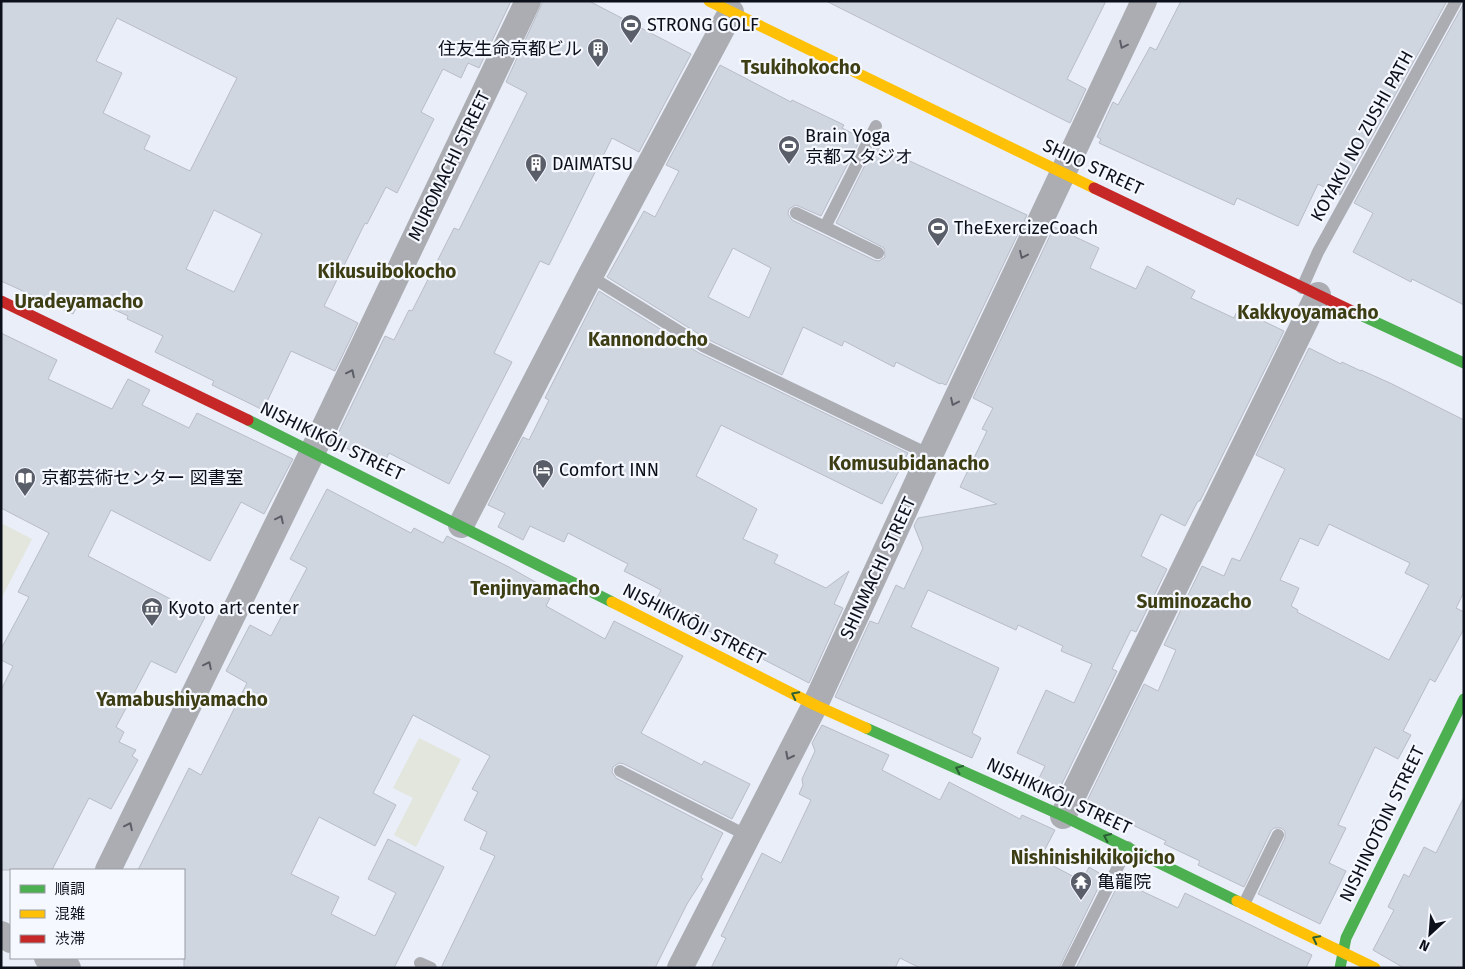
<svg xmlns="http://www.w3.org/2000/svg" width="1465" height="969" viewBox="0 0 1465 969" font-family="'Fira Sans','Noto Sans JP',sans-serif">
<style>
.green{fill:#e3e6dc}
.building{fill:#d0d6e0;stroke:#b8bcc6;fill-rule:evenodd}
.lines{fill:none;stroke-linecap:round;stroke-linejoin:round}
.lane{stroke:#abadb3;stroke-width:12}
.street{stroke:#abadb3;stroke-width:26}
.fast{stroke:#4caf50;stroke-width:11}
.slow{stroke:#ffc107;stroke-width:11}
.jam{stroke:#c62828;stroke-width:11}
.oneway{stroke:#5c5e67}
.oneway2{stroke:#2c6036}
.labels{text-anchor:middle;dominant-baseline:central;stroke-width:4.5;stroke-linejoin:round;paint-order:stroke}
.poi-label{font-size:18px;fill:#0c101b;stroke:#f6f8ff;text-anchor:start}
.street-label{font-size:18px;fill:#0c101b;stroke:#f6f8ff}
.neighbourhood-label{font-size:19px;font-weight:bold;fill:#3e3e15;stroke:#f6f8ff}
</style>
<rect width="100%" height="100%" fill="#e9eef9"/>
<!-- green -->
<path class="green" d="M 1,523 L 32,539 L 1,599 Z
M 419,738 L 461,759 L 416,847 L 394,835 L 413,798 L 393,788 Z"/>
<!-- building -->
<path class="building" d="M 1,1 L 511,1 L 479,68 L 468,63 L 461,78 L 443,69 L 421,112 L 434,119 L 397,193 L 386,187 L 367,224 L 365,223 L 324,306 L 358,323 L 335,371 L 291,351 L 263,410 L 212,385 L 214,381 L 155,352 L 163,336 L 127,319 L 128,316 L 83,295 L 73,314 L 1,281 ZM 117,18 L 237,78 L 190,171 L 144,149 L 150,136 L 103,113 L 122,73 L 96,61 ZM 214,210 L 262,234 L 234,292 L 186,269 Z
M 543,1 L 589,1 L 691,54 L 639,152 L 612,138 L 549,265 L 540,261 L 494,353 L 512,362 L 449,484 L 389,453 L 383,466 L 334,442 L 385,336 L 394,340 L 409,310 L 412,311 L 454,228 L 459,230 L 527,93 L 506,82 Z
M 826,1 L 1106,1 L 1067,79 L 1086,89 L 1070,123 Z
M 1181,1 L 1447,1 L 1340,195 L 1318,184 L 1298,226 L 1237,198 L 1234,205 L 1099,143 L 1101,139 L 1097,137 L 1113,102 L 1118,105 L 1150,47 L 1156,50 Z
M 1464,3 L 1464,305 L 1412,279 L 1411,282 L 1353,252 L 1373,213 L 1354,203 Z
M 720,65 L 791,102 L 792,100 L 844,125 L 842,128 L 861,138 L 821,216 L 796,205 L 789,209 L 788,214 L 792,220 L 874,260 L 879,261 L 885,257 L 884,248 L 836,223 L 875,145 L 1027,215 L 946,385 L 941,383 L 940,384 L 896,362 L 894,367 L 844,341 L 842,346 L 803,327 L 782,375 L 707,339 L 607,277 L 644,211 L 655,217 L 679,171 L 666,165 ZM 733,248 L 771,268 L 749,318 L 708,297 Z
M 1054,227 L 1099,248 L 1090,268 L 1136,289 L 1147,266 L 1195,291 L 1191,298 L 1234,318 L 1238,309 L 1284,331 L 1200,501 L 1198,501 L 1185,526 L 1161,514 L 1141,556 L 1167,569 L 1136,632 L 1131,630 L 1112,669 L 1117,671 L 1056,796 L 1035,786 L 1045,766 L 1017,753 L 1046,690 L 1074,703 L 1092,664 L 1061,651 L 1063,646 L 1018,625 L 1016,630 L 928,590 L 911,627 L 999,668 L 972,733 L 981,738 L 972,758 L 835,697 L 870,621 L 878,624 L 896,585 L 904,589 L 923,548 L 914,526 L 918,518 L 997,504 L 960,487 L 987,431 L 982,429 L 993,408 L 973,398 Z
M 599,291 L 699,353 L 908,453 L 882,504 L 721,425 L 696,476 L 757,509 L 743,539 L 778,555 L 774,563 L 826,588 L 849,571 L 834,604 L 843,608 L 809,683 L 699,626 L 698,628 L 653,606 L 661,590 L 624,571 L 628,564 L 568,533 L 564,542 L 530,526 L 523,540 L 498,527 L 505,513 L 488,505 L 523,437 L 529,440 L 549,400 L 545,398 Z
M 1,333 L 57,360 L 48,379 L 112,409 L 128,379 L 150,390 L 142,405 L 189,428 L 197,413 L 293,459 L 264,514 L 241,502 L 210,561 L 111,510 L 88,556 L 205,617 L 176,673 L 151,661 L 116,727 L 124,732 L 119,742 L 136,750 L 132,756 L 138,760 L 111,809 L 89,798 L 52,870 L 1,870 L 1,690 L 13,666 L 1,660 L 1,649 L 29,597 L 18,592 L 49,533 L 1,508 Z
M 1309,348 L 1341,364 L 1342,362 L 1361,371 L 1361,370 L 1390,383 L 1464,420 L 1464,592 L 1456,608 L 1464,612 L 1464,629 L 1435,682 L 1430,679 L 1403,731 L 1411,735 L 1398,759 L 1375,747 L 1338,825 L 1346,828 L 1329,863 L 1346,871 L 1320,924 L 1258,894 L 1285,838 L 1285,831 L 1281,828 L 1274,828 L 1271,831 L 1244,887 L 1198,865 L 1200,861 L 1164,844 L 1166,841 L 1116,817 L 1113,822 L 1084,807 L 1144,684 L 1158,691 L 1176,650 L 1164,645 L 1202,566 L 1224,576 L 1232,558 L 1240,561 L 1285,469 L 1256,455 ZM 1329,524 L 1410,563 L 1405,573 L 1429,585 L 1389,660 L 1297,612 L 1298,610 L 1291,606 L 1299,588 L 1280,580 L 1300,538 L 1318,546 Z
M 327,489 L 411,533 L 414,528 L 443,543 L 447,536 L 509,567 L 553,592 L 546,606 L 605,639 L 614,621 L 683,656 L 641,733 L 702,765 L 704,761 L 750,784 L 732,819 L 624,764 L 619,763 L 613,767 L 612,772 L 616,778 L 723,833 L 701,877 L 703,879 L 687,904 L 655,968 L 441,968 L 495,856 L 480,849 L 487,832 L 464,820 L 478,792 L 472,789 L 490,756 L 413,715 L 373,793 L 396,805 L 375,846 L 319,817 L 291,874 L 339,897 L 331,914 L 375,936 L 396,893 L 368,879 L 388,839 L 444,867 L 394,968 L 184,968 L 184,870 L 138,870 L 189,768 L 201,775 L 247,683 L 226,671 L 250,625 L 271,636 L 307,568 L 290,559 Z
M 822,725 L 889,755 L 882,770 L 940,800 L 949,782 L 1020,819 L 1022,815 L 1055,830 L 1040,859 L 1082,881 L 1089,867 L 1104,876 L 1059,968 L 920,968 L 900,958 L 895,968 L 711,968 L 726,938 L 721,936 L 762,853 L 781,863 L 811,800 L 799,794 L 803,785 L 802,779 L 815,751 L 812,743 Z
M 1464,797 L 1464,968 L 1404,968 L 1373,950 L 1394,910 L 1388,907 L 1404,874 L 1409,877 L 1424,847 L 1436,853 Z
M 1120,881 L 1178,908 L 1185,893 L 1312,955 L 1306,968 L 1076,968 Z"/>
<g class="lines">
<!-- lane -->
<path class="lane" d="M 796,213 L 878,253
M 825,227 L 876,126
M 590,276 L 703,346 L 930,455
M 1302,288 L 1318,252 L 1456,1
M 620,771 L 748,836
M 1244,904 L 1278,835
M 420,963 L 431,968
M 1067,968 L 1128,847"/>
<!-- street -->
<path class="street" d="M 461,525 L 590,276 L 731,12
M 1063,816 L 1318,295
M 108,870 L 313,451 L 528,1
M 1,934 L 11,940
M 47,958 L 68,968
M 680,968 L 815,705 L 930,455 L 1144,1"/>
<!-- fast -->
<path class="fast" d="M 1354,312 L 1464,363
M 248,420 L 612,602
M 866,728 L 1063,816 L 1237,901
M 1340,968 L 1346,938 L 1464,699"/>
<!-- slow -->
<path class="slow" d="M 709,1 L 1094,188
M 612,602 L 815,705 L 866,728
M 1237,901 L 1375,968"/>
<!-- jam -->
<path class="jam" d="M 1094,188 L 1354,312
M 1,301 L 248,420"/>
</g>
<!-- one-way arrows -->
<defs><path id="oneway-chevron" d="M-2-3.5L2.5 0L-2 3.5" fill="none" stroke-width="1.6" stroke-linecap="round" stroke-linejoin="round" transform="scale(1.25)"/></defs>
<g class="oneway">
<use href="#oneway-chevron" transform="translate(1123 45) rotate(116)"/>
<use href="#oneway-chevron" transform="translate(1023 255) rotate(115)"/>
<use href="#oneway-chevron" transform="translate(351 373) rotate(-64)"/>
<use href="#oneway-chevron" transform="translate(954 402) rotate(115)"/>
<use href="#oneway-chevron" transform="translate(280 519) rotate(-64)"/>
<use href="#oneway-chevron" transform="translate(208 665) rotate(-64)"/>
<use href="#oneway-chevron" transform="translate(789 756) rotate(117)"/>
<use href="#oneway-chevron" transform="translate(129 826) rotate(-64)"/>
</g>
<g class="oneway2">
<use href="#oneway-chevron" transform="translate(795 695) rotate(-153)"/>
<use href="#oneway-chevron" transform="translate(959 769) rotate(-156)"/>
<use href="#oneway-chevron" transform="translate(1107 837) rotate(-155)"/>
<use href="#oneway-chevron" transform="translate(1316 939) rotate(-153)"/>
</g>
<!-- icons -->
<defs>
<g id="stadium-pin" transform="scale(1.125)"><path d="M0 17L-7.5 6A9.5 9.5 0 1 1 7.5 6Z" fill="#595e69" stroke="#f6f8ff"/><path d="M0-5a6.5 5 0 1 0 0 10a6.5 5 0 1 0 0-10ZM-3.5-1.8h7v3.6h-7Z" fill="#fff"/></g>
<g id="building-pin" transform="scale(1.125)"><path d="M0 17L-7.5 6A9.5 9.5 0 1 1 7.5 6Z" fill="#595e69" stroke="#f6f8ff"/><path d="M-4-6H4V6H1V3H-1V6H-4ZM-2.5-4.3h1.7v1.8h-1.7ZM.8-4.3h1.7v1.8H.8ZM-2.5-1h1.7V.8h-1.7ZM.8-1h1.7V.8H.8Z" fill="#fff"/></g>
<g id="hotel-pin" transform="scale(1.125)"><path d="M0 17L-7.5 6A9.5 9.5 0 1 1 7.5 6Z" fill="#595e69" stroke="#f6f8ff"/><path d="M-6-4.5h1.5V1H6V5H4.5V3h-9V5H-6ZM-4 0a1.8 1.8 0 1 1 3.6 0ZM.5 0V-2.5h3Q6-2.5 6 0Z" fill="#fff"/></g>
<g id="library-pin" transform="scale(1.125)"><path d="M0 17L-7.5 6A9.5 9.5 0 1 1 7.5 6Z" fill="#595e69" stroke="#f6f8ff"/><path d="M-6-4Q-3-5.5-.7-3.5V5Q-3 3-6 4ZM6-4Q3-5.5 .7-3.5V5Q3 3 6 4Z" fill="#fff"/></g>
<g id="museum-pin" transform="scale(1.125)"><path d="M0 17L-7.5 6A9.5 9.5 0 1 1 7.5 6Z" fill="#595e69" stroke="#f6f8ff"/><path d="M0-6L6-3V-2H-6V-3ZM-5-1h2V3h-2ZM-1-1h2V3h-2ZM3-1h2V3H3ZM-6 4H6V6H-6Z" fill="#fff"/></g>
<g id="temple-pin" transform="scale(1.125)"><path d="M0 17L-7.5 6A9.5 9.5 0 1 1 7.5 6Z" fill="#595e69" stroke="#f6f8ff"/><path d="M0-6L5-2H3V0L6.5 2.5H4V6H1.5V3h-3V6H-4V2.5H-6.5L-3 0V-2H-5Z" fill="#fff"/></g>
</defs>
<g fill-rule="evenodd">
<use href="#stadium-pin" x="631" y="25"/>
<use href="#building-pin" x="598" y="49"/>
<use href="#stadium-pin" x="789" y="146"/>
<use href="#building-pin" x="536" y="164"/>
<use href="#stadium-pin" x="938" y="228"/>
<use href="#hotel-pin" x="543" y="470"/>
<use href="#library-pin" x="25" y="478"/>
<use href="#museum-pin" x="152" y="608"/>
<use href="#temple-pin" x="1081" y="882"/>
</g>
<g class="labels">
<!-- poi labels -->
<g class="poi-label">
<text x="647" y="25">STRONG GOLF</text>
<text x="582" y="49" text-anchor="end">住友生命京都ビル</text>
<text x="805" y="136">Brain Yoga<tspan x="805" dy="21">京都スタジオ</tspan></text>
<text x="552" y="164">DAIMATSU</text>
<text x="954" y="228">TheExercizeCoach</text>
<text x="559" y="470">Comfort INN</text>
<text x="41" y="478">京都芸術センター 図書室</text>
<text x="168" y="608">Kyoto art center</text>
<text x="1097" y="882">亀龍院</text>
</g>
<!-- street labels -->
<g class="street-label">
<text transform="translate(1362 136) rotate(-61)">KOYAKU NO ZUSHI PATH</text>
<text transform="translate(449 166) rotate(-64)">MUROMACHI STREET</text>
<text transform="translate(1093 167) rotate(25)">SHIJO STREET</text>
<text transform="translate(332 441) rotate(26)">NISHIKIKŌJI STREET</text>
<text transform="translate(878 568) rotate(-65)">SHINMACHI STREET</text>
<text transform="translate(694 624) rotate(27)">NISHIKIKŌJI STREET</text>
<text transform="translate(1059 796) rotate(25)">NISHIKIKŌJI STREET</text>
<text transform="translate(1382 824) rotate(-64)">NISHINOTŌIN STREET</text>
</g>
<!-- neighbourhood labels -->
<g class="neighbourhood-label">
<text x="801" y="67">Tsukihokocho</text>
<text x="387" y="271">Kikusuibokocho</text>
<text x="79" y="301">Uradeyamacho</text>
<text x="1308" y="312">Kakkyoyamacho</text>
<text x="648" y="339">Kannondocho</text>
<text x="909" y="463">Komusubidanacho</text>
<text x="535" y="588">Tenjinyamacho</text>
<text x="1194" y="601">Suminozacho</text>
<text x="182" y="699">Yamabushiyamacho</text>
<text x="1093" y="857">Nishinishikikojicho</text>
</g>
</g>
<!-- border -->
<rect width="1465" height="969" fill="none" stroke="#0c101b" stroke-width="5"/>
<!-- legend -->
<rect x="10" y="869" width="175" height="90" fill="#f6f8ff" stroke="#989ba4"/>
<rect x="20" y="885" width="25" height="8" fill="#4caf50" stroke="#989ba4"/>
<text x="55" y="894" font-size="15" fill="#0c101b">順調</text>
<rect x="20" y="910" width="25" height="8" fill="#ffc107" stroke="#989ba4"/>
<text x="55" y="919" font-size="15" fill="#0c101b">混雑</text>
<rect x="20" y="935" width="25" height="8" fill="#c62828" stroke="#989ba4"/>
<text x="55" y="944" font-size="15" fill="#0c101b">渋滞</text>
<!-- north arrow -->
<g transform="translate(1430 934) rotate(206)" stroke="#f6f8ff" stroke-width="4" paint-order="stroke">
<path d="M0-4L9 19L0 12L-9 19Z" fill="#0c101b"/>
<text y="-8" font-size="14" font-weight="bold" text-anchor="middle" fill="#0c101b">N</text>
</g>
</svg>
